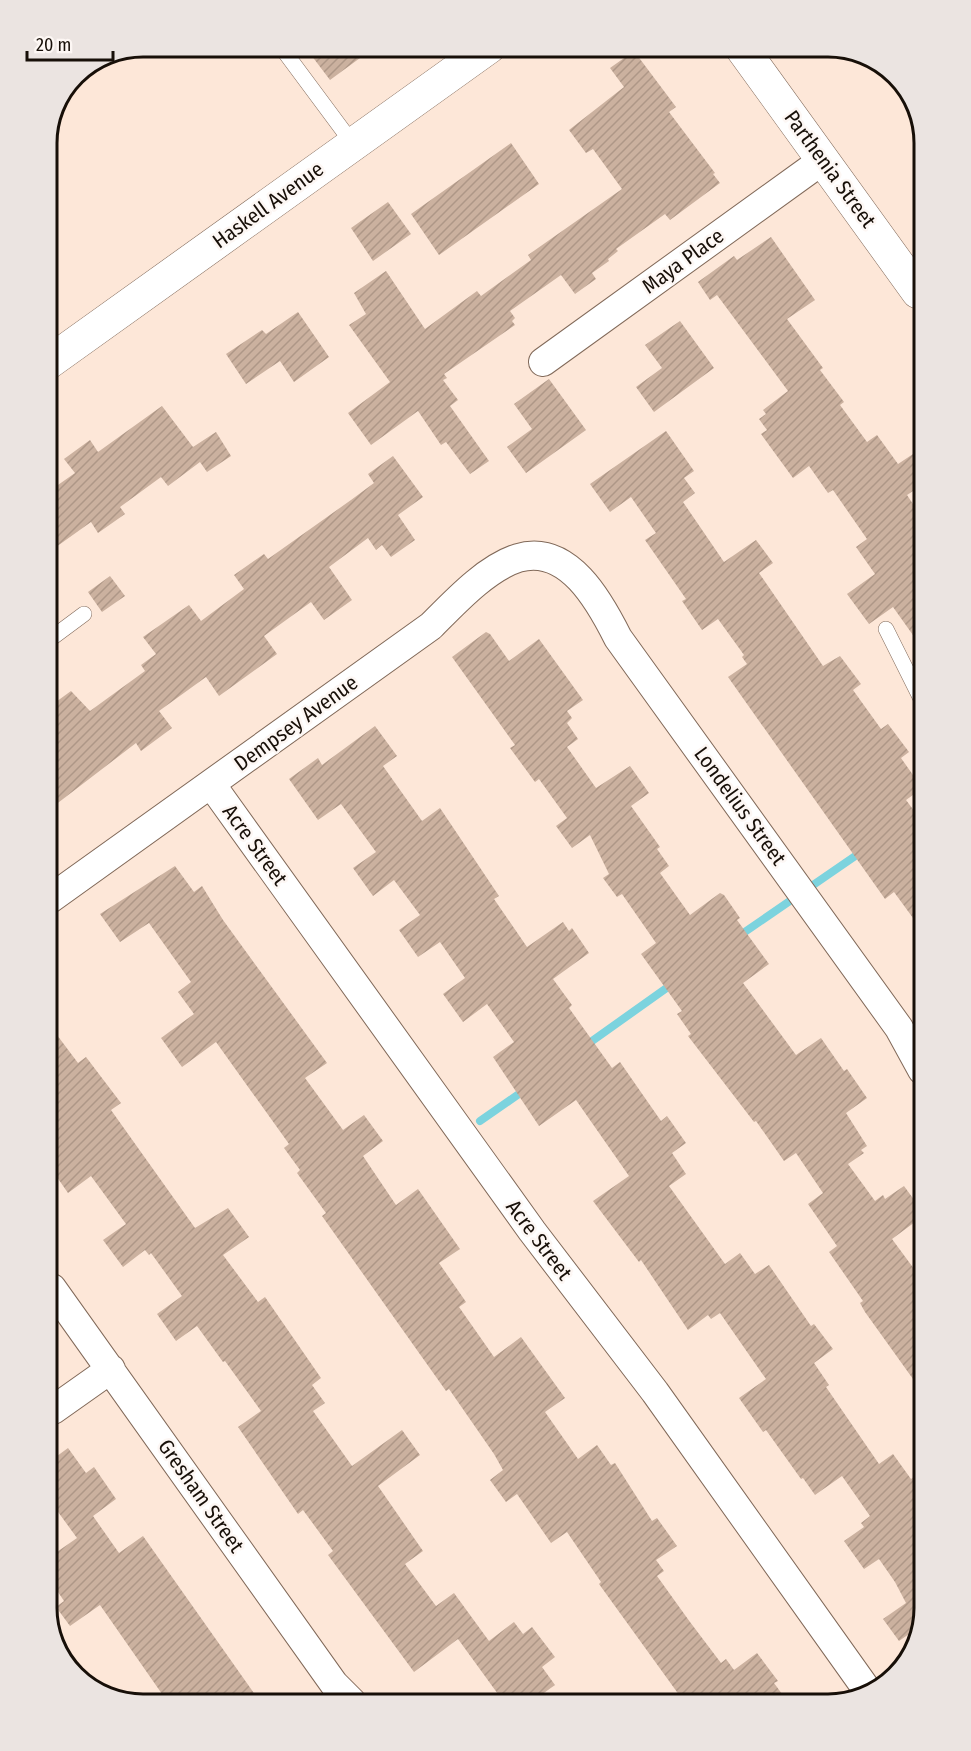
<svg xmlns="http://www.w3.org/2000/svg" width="971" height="1751" viewBox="0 0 971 1751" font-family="'Fira Sans Condensed',sans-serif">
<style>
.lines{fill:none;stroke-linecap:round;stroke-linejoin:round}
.stream{stroke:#7cd3de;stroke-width:8}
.building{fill:url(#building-hatch)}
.lane-casing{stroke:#816959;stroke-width:16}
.street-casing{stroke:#816959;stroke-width:30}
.secondary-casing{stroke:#816959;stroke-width:34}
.lane{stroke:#fff;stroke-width:15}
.street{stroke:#fff;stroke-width:28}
.secondary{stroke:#fff;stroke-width:33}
.labels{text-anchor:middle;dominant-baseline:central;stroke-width:5;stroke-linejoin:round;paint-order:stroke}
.street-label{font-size:21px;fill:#170f08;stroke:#fdf7f4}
.rim{fill:none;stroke:#170f08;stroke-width:3}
</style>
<defs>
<pattern id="building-hatch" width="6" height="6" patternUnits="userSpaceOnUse" patternTransform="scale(1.5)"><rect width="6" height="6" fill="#cbb19f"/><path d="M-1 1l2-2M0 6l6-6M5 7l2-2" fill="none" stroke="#ae9787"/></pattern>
</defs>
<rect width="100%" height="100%" fill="#fde7d8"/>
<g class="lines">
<!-- stream -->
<path class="stream" d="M 908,817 L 921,809
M 736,938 L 864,850
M 585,1046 L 675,982
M 480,1121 L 526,1089"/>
</g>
<!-- building -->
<path class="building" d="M 305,47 L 375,47 L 330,80 Z
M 634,51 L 676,107 L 669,112 L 715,173 L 713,174 L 720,183 L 670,220 L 665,214 L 616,249 L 618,251 L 608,259 L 609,261 L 592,273 L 596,279 L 575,294 L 561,275 L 510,311 L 515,318 L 512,321 L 515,325 L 444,374 L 447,378 L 443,380 L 458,400 L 450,406 L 489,461 L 470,474 L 446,442 L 441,445 L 418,411 L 371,445 L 348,413 L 390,382 L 349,325 L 366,314 L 354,293 L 386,271 L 425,329 L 477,291 L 481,296 L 531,260 L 528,255 L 622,189 L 593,149 L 586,153 L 569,130 L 624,87 L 610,68 Z
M 511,143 L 539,184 L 439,255 L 411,214 Z
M 388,202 L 411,234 L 373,261 L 351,228 Z
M 771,237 L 815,300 L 787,319 L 823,368 L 820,370 L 844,402 L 840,405 L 867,442 L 877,435 L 898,464 L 919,450 L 919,487 L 907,495 L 919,513 L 920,645 L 893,607 L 869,624 L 847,594 L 875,574 L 856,547 L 867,539 L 833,490 L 828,493 L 809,466 L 793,478 L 761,434 L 767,430 L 759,419 L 766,414 L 763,410 L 788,391 L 717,295 L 710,300 L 698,282 L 734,256 L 737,260 Z
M 298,312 L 329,357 L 294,382 L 280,361 L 246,384 L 226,354 L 262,330 L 266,334 Z
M 680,321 L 714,368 L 654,412 L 636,387 L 662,368 L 645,345 Z
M 549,379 L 586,430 L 526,473 L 507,447 L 532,429 L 514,404 Z
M 162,406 L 193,447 L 216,432 L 231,456 L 207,472 L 200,462 L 168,486 L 161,477 L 120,507 L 125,514 L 98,533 L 91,522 L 49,552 L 48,492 L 75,473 L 64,459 L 90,440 L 98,452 Z
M 666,431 L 694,471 L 684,478 L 695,493 L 683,502 L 724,562 L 756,540 L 773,563 L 759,573 L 823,666 L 840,656 L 861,684 L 853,690 L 881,729 L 888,724 L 909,752 L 901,758 L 920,785 L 920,790 L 906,800 L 921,820 L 921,929 L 894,892 L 885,899 L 728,677 L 747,664 L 742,657 L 744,655 L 718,619 L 702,630 L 682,601 L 686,599 L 645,540 L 656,533 L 631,497 L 610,512 L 590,484 Z
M 393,456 L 423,497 L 398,515 L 415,540 L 391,557 L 382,545 L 376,550 L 368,538 L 329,567 L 352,600 L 324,620 L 311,602 L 264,636 L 277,654 L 219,696 L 206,677 L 159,711 L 172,728 L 141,751 L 136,743 L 50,809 L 49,707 L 71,691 L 90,711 L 145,671 L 141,665 L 156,654 L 143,637 L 189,605 L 201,621 L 244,589 L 234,575 L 264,554 L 268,559 L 351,500 L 374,483 L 368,474 Z
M 110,576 L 125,596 L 102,612 L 88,592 Z
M 486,632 L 490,634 L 509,661 L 539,639 L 583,700 L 567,711 L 572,718 L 567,723 L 578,739 L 567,747 L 596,788 L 630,766 L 649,793 L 631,806 L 660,847 L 657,849 L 669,866 L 660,873 L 690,915 L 720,893 L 724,895 L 740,918 L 737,920 L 769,964 L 743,983 L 796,1055 L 821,1038 L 844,1071 L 847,1069 L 867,1098 L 846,1113 L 867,1146 L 861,1150 L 864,1153 L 848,1164 L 875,1201 L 883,1195 L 885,1199 L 904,1186 L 923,1212 L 923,1216 L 892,1239 L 923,1281 L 923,1393 L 865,1312 L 860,1303 L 863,1301 L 829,1252 L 837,1246 L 808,1204 L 823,1193 L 796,1153 L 784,1161 L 756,1121 L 754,1122 L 688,1036 L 691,1034 L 677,1014 L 682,1011 L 641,954 L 656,943 L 622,894 L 617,897 L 603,878 L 609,874 L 590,835 L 572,848 L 556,826 L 567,818 L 539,779 L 535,782 L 510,748 L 515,745 L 452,657 Z
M 375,726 L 397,756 L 383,766 L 422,821 L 440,808 L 499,896 L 494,899 L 527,947 L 563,922 L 569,931 L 572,928 L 589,953 L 553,979 L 572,1005 L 569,1008 L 612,1068 L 620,1062 L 661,1121 L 667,1116 L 686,1143 L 672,1153 L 686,1174 L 669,1186 L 725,1264 L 740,1253 L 755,1274 L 769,1265 L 811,1326 L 814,1324 L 833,1349 L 814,1363 L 829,1385 L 826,1387 L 879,1464 L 893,1454 L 911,1479 L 924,1469 L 924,1609 L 919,1627 L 899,1641 L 883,1619 L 906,1603 L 895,1582 L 879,1559 L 864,1569 L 844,1541 L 864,1527 L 861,1523 L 870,1516 L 842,1476 L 815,1495 L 803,1478 L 801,1479 L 766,1430 L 763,1432 L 739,1398 L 766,1379 L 720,1313 L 711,1319 L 708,1315 L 688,1330 L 641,1260 L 639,1262 L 593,1201 L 629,1176 L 576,1100 L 539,1126 L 493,1057 L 514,1042 L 487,1004 L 463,1022 L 443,994 L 465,978 L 440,942 L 418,957 L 399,930 L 420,915 L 394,880 L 373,896 L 353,868 L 376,852 L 341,804 L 318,820 L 289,779 L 318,758 L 322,765 Z
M 175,866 L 194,892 L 202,886 L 223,920 L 327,1063 L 305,1078 L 343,1130 L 364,1115 L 383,1141 L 363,1156 L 396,1205 L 418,1189 L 460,1249 L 439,1263 L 466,1302 L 459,1307 L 494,1357 L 521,1337 L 565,1398 L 545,1412 L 578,1459 L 597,1445 L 611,1465 L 615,1463 L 652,1521 L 657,1518 L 677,1546 L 656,1560 L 664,1571 L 657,1576 L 690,1622 L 721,1663 L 726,1659 L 734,1670 L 757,1653 L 778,1681 L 774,1683 L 785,1698 L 682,1699 L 599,1584 L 601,1582 L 567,1532 L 551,1543 L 517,1494 L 506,1502 L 490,1480 L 503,1470 L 494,1454 L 449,1389 L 446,1391 L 322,1216 L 326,1213 L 297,1173 L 300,1170 L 284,1148 L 289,1144 L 216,1042 L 182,1067 L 161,1038 L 194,1014 L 178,992 L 191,982 L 149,923 L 120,942 L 100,914 Z
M 51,1027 L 78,1063 L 86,1057 L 121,1103 L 111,1110 L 195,1228 L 228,1208 L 249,1237 L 223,1255 L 258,1302 L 265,1297 L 321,1378 L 312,1385 L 325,1403 L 313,1411 L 352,1466 L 402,1430 L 420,1455 L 378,1486 L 423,1551 L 405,1564 L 436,1606 L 454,1593 L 489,1641 L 514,1622 L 523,1634 L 532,1627 L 555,1657 L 542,1667 L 555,1685 L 534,1700 L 503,1701 L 458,1639 L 414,1672 L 328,1555 L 333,1551 L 303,1510 L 298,1514 L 238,1427 L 261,1411 L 225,1361 L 223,1362 L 197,1326 L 176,1341 L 157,1314 L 182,1296 L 151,1253 L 149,1255 L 145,1250 L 123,1267 L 103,1240 L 126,1224 L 91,1176 L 68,1193 L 52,1170 Z
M 68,1448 L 86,1473 L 94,1467 L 116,1499 L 93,1516 L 119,1553 L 143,1536 L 261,1703 L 169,1704 L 100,1605 L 70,1626 L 56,1607 L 64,1601 L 54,1586 L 54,1554 L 77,1538 L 53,1505 L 53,1459 Z"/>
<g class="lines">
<!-- lane casing -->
<g class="lane-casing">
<path id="lane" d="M 281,47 L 353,144
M 886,629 L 920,697
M 49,640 L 84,614"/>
</g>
<!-- street casing -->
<g class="street-casing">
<path id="street" d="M 543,362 L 823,160
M 211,784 L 532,1231 L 655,1392 L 870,1694
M 50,899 L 431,626 C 454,603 486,568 518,558 C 568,543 600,602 618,638 L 899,1028 L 922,1070
M 52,1288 L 334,1684 L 352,1702
M 53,1410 L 111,1369"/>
</g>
<!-- secondary casing -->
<g class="secondary-casing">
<path id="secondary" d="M 741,47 L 918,292
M 48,363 L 489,47"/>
</g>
<!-- lane -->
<use href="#lane" class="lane"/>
<!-- street -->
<use href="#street" class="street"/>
<!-- secondary -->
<use href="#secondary" class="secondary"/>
</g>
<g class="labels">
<!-- street labels -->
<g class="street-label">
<text transform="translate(830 169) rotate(54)">Parthenia Street</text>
<text transform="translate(268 205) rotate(-36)">Haskell Avenue</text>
<text transform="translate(683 261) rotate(-36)">Maya Place</text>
<text transform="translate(296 723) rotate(-36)">Dempsey Avenue</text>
<text transform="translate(740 806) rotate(54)">Londelius Street</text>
<text transform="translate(255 845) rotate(54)">Acre Street</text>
<text transform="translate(539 1240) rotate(53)">Acre Street</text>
<text transform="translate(201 1496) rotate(55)">Gresham Street</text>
</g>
</g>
<!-- crop -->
<path d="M0 0H971V1751H0ZM143 57H828A86 86 0 0 1 914 143V1608A86 86 0 0 1 828 1694H143A86 86 0 0 1 57 1608V143A86 86 0 0 1 143 57Z" fill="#ebe4e1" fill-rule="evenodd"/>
<path class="rim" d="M143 57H828A86 86 0 0 1 914 143V1608A86 86 0 0 1 828 1694H143A86 86 0 0 1 57 1608V143A86 86 0 0 1 143 57Z"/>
<!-- scale -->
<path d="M27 51v9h86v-9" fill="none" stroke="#170f08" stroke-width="3"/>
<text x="36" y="51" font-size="18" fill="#170f08" stroke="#fdf7f4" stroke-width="4.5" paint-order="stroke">20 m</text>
</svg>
